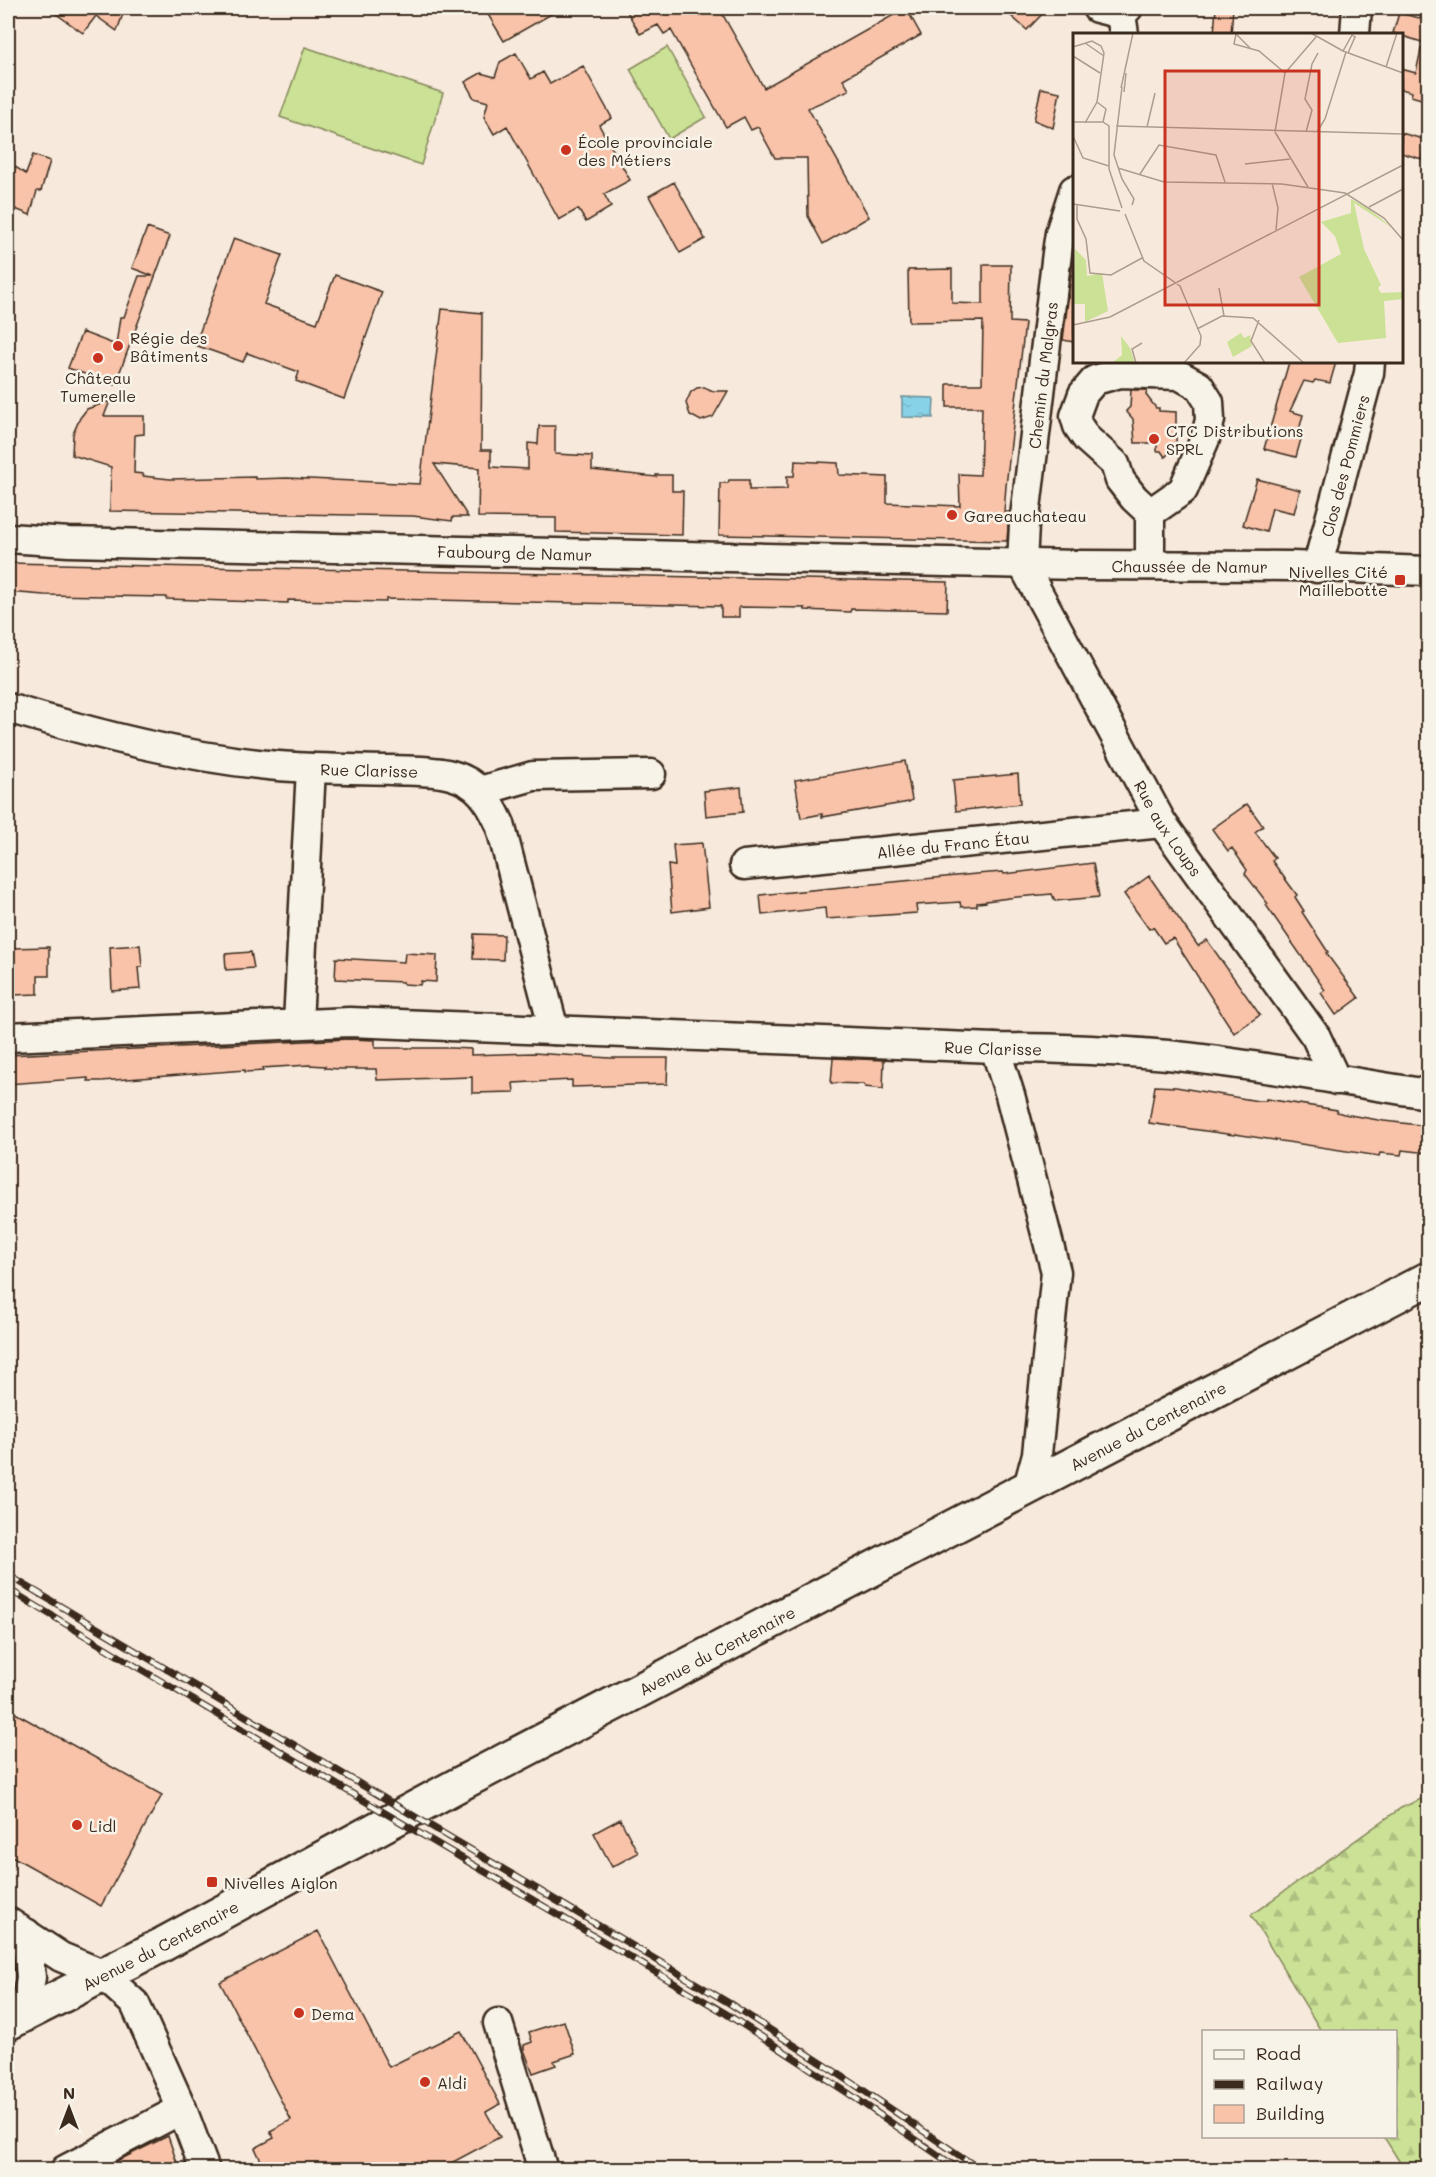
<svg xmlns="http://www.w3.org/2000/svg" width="1436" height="2177" viewBox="0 0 1436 2177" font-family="Mali,sans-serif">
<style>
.forest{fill:url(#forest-firs);stroke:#83865a;stroke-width:1.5}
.garden{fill:#cbe196;stroke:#83865a;stroke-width:1.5}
.water{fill:url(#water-ripples);stroke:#698f97;stroke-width:1.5}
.building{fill:#f8c3a9;stroke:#3b2a1e;stroke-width:1.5}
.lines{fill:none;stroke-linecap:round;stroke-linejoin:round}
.minor-casing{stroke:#3b2a1e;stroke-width:33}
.major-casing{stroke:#3b2a1e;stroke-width:38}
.minor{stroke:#f7f3e8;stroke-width:28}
.major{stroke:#f7f3e8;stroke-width:33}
.rail-casing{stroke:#3b2a1e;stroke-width:7}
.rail{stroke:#f7f3e8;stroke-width:4.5;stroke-dasharray:14;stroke-linecap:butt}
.poi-dot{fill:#c8321e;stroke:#f7f3e8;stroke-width:2}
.labels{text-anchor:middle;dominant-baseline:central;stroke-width:5;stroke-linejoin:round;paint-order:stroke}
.poi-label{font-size:16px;fill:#3b2a1e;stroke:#f7f3e8;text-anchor:start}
.street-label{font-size:16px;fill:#3b2a1e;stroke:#f7f3e8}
.inset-road{fill:none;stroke:#ac9d8f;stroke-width:1.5}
.view{fill:#c8321e;fill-opacity:0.15;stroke:#c8321e;stroke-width:3}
.inset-edge{fill:none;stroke:#3b2a1e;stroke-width:3}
</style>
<defs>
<pattern id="forest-firs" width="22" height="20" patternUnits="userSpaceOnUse" patternTransform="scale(1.5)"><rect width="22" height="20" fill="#cbe196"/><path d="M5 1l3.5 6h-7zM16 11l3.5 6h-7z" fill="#afc181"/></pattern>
<pattern id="water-ripples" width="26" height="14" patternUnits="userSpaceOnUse" patternTransform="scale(1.5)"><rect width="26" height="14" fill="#88d2e8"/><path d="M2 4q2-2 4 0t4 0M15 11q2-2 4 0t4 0" fill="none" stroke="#76b4c7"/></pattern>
</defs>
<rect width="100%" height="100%" fill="#f7e9db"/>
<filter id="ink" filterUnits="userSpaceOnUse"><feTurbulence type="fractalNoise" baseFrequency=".0167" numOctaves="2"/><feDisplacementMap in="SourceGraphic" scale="12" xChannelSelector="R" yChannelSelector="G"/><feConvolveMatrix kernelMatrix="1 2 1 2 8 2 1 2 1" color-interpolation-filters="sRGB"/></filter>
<g filter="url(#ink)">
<!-- forest -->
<path class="forest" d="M 1428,1796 L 1428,2169 L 1404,2169 L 1384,2137 L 1396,2136 L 1396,2032 L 1321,2031 L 1251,1915 L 1401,1808 Z"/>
<!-- garden -->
<path class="garden" d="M 305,47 L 443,93 L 421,165 L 280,117 Z
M 667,47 L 706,117 L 669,139 L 630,69 Z"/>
<!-- water -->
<path class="water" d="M 902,397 L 934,398 L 933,418 L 902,417 Z"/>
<!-- building -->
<path class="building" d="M 48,8 L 125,8 L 117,31 L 96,16 L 83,33 Z
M 484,8 L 562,8 L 504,41 Z
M 625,8 L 719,8 L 764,88 L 906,8 L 921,35 L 843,79 L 849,90 L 808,108 L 869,217 L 823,244 L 808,216 L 807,158 L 775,158 L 758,127 L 751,130 L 744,117 L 726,127 L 671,30 L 664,34 L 658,25 L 640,34 Z
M 1002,8 L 1048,8 L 1027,30 Z
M 1216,8 L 1233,8 L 1231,34 L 1214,34 Z
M 1399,13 L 1428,20 L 1428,44 L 1393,33 Z
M 1421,49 L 1428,50 L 1428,101 L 1411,96 L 1412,92 L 1401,89 L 1401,69 L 1416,73 Z
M 516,53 L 531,79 L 543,72 L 550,84 L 583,66 L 612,118 L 599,125 L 630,180 L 604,194 L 611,207 L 586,222 L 578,209 L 559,220 L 507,126 L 494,134 L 484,117 L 488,102 L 474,98 L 465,82 L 481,73 L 495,77 L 500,62 Z
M 1041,88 L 1060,92 L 1053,128 L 1034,120 Z
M 1401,133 L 1427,140 L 1422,159 L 1401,153 Z
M 33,155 L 50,161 L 41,191 L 37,191 L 30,215 L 8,206 L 8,162 L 26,174 Z
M 674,182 L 705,239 L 680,253 L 649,196 Z
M 147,228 L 170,236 L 115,385 L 68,368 L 82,332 L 116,345 L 120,317 L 124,317 L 139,276 L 153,276 L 132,268 Z
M 234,238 L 282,255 L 264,304 L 317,323 L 335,275 L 382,292 L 344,399 L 296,381 L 299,372 L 247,353 L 243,362 L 195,345 Z
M 1073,261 L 1074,261 L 1074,342 L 1063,340 Z
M 983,265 L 1011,265 L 1010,322 L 1025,323 L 1006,486 L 1004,512 L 1009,512 L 1007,541 L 719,535 L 720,483 L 728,483 L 729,480 L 749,480 L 749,490 L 787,489 L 787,476 L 794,476 L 795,461 L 838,463 L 839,475 L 887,477 L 887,503 L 960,506 L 959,474 L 980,475 L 982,407 L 947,407 L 947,384 L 982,384 L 983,321 L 909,322 L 908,270 L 952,269 L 952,303 L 983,304 Z
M 442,309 L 482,313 L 481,450 L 491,450 L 491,467 L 528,469 L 528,443 L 538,444 L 539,426 L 555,426 L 555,454 L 592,456 L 592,470 L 656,477 L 656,475 L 672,475 L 672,491 L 683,491 L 682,535 L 556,532 L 556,518 L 478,517 L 479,468 L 434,464 L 468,517 L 453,517 L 452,521 L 413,516 L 110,511 L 111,467 L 72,455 L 73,434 L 80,418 L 87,409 L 110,401 L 104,416 L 144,416 L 144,434 L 135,435 L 134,473 L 143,474 L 143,476 L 170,479 L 255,477 L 255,479 L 287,478 L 420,484 Z
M 1289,362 L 1336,362 L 1330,383 L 1315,380 L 1313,383 L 1304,381 L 1290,411 L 1303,415 L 1299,430 L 1303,432 L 1296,457 L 1264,449 Z
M 704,387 L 713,391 L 728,391 L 713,417 L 701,421 L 690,415 L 686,403 L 691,392 L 697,388 Z
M 1131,390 L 1147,390 L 1146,395 L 1156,408 L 1159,408 L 1159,411 L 1176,412 L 1176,451 L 1171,451 L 1165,457 L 1161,451 L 1157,451 L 1157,443 L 1135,443 L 1133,419 L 1126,411 L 1130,407 Z
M 1257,479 L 1300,490 L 1294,513 L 1272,508 L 1266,532 L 1243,525 Z
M 8,563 L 948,582 L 947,611 L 851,609 L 850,612 L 805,610 L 805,608 L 739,607 L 739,617 L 721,617 L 721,606 L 386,599 L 386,602 L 288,600 L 288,603 L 259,602 L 166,599 L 166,597 L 44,595 L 8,592 Z
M 905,761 L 912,800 L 909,802 L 822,817 L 822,814 L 801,818 L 795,780 Z
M 1018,774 L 1020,804 L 956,811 L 953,780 Z
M 741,787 L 743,812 L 706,816 L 704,791 Z
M 1247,804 L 1263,826 L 1255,832 L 1275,858 L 1272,861 L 1297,895 L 1295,897 L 1304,911 L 1302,912 L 1328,952 L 1326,953 L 1359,998 L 1336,1015 L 1321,993 L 1325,990 L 1266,905 L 1268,904 L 1245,874 L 1247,870 L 1232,848 L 1228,851 L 1212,829 Z
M 702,843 L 709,907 L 672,912 L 668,865 L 675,866 L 673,845 Z
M 1093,863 L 1099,897 L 1055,901 L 1052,894 L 1017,897 L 986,901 L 986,902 L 977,903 L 977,906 L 961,907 L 960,902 L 916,905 L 917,913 L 826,919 L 825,908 L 762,915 L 760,895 L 976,874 L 1003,872 L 1004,874 Z
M 1149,876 L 1198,946 L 1207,940 L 1260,1015 L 1234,1033 L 1173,938 L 1164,943 L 1153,927 L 1149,929 L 1124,894 Z
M 474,934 L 504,935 L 503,960 L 473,959 Z
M 140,945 L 142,967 L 138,967 L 140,989 L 112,991 L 110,947 Z
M 49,947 L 49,976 L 38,976 L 38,994 L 12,995 L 12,948 Z
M 251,952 L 254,968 L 226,970 L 225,954 Z
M 405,953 L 437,955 L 436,982 L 421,981 L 420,985 L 403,984 L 403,982 L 335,979 L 336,958 L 404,962 Z
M 350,1039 L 375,1040 L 375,1048 L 452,1048 L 471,1049 L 471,1055 L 533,1053 L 610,1058 L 668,1058 L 667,1084 L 572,1087 L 572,1080 L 513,1083 L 514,1092 L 472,1093 L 472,1077 L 377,1080 L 376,1069 L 340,1069 L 325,1068 L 325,1066 L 309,1065 L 262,1068 L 263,1071 L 245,1072 L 245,1070 L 101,1081 L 88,1081 L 88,1078 L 8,1084 L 8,1055 Z
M 833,1058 L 884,1060 L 883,1089 L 865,1087 L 864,1084 L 831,1083 Z
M 1155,1086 L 1176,1087 L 1258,1101 L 1266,1101 L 1266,1099 L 1337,1110 L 1337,1112 L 1344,1114 L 1384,1121 L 1428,1126 L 1428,1153 L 1402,1150 L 1401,1155 L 1380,1153 L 1379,1156 L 1235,1134 L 1234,1135 L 1149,1123 Z
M 8,1709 L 162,1795 L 101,1906 L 8,1854 Z
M 620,1819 L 638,1853 L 612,1867 L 594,1833 Z
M 318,1931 L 389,2067 L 461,2031 L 500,2104 L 486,2112 L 500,2137 L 440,2169 L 265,2169 L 255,2148 L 274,2138 L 270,2131 L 291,2120 L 220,1982 Z
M 564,2021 L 575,2054 L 554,2061 L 556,2065 L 533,2073 L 524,2050 L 524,2045 L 532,2042 L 529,2032 Z
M 168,2136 L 179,2169 L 102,2169 L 133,2153 Z"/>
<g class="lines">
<!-- minor casing -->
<g class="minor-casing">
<g id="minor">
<path d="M 1097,8 L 1121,14"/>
<path d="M 1124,34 L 1121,14 L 1128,8"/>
<path d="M 1355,34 L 1357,8"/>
<path d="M 1150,513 L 1183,490 L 1205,439 L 1210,420 L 1209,402 L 1199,386 L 1179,375 L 1120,373 L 1095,380 L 1083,394 L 1075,416 L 1078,426 L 1087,439 L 1115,464 L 1120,480 L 1134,498 L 1150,513 L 1150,565"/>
<path id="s1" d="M 8,538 L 69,542 L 1078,565 L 1291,566 L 1428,571"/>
<path id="s2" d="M 1022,563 L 1162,823 L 1316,1037 L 1336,1080"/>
<path id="s3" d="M 1022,563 L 1024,525 L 1057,253 L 1060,233 L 1074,190"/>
<path id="s4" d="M 1317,568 L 1369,373 L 1370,362"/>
<path id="s5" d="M 8,708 C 96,734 186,758 278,766 C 316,769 354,769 392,770 C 411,771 433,770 451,775 C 478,782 489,800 500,824 L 554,1030"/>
<path d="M 480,791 L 533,776 L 651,774"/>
<path id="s6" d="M 744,865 L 1162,823"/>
<path d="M 298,1023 L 311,768"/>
<path id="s7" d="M 8,1037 L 350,1022 L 995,1048 C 1053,1048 1110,1050 1168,1055 C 1255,1064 1342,1081 1428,1094"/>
<path d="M 995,1048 L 1010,1095 L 1056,1272 L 1037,1454 L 1028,1487"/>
<path d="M 8,1922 L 61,1957 L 102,1974 L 135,2004 L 182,2109 L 205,2170"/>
<path d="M 25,2013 L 31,1977 L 26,1933"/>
<path d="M 498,2023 L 543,2170"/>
<path d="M 65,2170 L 182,2109"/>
</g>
</g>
<!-- major casing -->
<g class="major-casing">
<g id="major">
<path id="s8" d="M 8,2023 L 158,1947 L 456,1786 L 1428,1279"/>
</g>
</g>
<!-- minor -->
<use href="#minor" class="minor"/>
<!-- major -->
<use href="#major" class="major"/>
<!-- rail casing -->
<g class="rail-casing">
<path id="rail" d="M 8,1575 L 729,2003 L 854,2084 L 981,2170
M 8,1589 L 132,1664 L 725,2013 L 848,2093 L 960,2170"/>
</g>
<!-- rail -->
<use href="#rail" class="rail"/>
</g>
</g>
<!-- markers -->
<g class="poi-dot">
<circle cx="566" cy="150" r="6"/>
<circle cx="118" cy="346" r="6"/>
<circle cx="98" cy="358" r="6"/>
<circle cx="1154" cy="439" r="6"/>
<circle cx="952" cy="515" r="6"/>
<rect x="1394" y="574" width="12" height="12" rx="3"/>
<circle cx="77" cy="1825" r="6"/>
<rect x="206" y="1876" width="12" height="12" rx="3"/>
<circle cx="299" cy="2013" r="6"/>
<circle cx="425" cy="2082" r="6"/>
</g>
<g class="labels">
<!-- poi labels -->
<g class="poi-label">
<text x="578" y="141">École provinciale<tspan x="578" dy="18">des Métiers</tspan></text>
<text x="130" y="337">Régie des<tspan x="130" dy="18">Bâtiments</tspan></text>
<text x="98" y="377" text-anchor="middle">Château<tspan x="98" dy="18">Tumerelle</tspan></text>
<text x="1166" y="430">CTC Distributions<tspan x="1166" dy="18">SPRL</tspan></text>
<text x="964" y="515">Gareauchateau</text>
<text x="1388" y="571" text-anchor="end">Nivelles Cité<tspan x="1388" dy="18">Maillebotte</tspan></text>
<text x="89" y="1825">Lidl</text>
<text x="224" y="1882">Nivelles Aiglon</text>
<text x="311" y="2013">Dema</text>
<text x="437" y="2082">Aldi</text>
</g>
<!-- street labels -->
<g class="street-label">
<text stroke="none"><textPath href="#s3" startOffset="189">Chemin du Malgras</textPath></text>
<text stroke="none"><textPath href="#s4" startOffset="106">Clos des Pommiers</textPath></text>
<text stroke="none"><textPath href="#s1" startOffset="507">Faubourg de Namur</textPath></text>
<text stroke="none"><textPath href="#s1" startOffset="1182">Chaussée de Namur</textPath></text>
<text stroke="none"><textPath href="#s5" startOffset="368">Rue Clarisse</textPath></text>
<text stroke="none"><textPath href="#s2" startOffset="303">Rue aux Loups</textPath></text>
<text stroke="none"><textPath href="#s6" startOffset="210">Allée du Franc Étau</textPath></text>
<text stroke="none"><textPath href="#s7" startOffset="986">Rue Clarisse</textPath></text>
<text stroke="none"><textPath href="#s8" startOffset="1287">Avenue du Centenaire</textPath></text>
<text stroke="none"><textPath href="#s8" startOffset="801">Avenue du Centenaire</textPath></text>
<text stroke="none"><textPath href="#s8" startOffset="171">Avenue du Centenaire</textPath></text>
</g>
</g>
<!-- overview -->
<g transform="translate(1073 33)">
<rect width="330" height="330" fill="#f7e9db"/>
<path d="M 168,300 L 171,305 L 177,302 L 179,313 L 160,324 L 154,309 Z" fill="#cbe196"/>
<path d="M 278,166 L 296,176 L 321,196 L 281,170 L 291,216 L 308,252 L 305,255 L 308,260 L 330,259 L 330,266 L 311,268 L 313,305 L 265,310 L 226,244 L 268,221 L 262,203 L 248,189 L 278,180 ZM 2,216 L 13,227 L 14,243 L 29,240 L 35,278 L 12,289 L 12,271 L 0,271 ZM 48,303 L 57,315 L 62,330 L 39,330 L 49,322 Z" fill="#cbe196"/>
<path class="inset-road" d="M 238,0 L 270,18 L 330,40M 163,1 L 161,11 L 186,18 L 212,40M 163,1 L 177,15M 12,10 L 31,23M 0,14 L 19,8 L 28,13 L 31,20 L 24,69 L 12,90M 270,18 L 279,2 L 282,4 L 275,20M 0,23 L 27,40M 313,34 L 324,0M 49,54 L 41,122 L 49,146 L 61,166 L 59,172M 48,55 L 60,0M 51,59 L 53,40M 24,69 L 33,76 L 30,89M 0,89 L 30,89M 30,89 L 36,93 L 36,136 L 49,175M 43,93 L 330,101M 74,94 L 82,60M 202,99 L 212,40 L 243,4M 202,99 L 235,154M 233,99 L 239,77 L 232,66 L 239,31 L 245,20M 244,99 L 252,86 L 273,19M 0,103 L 10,125 L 36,133M 172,131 L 217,126M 45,135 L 91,149 L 209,151 L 272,160 L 311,185 L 330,207M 67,141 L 86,112 L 143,122 L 152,149M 199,150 L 205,175 L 203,197M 0,171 L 47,178M 4,172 L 4,186 L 13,206 L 17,240 L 38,242 L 69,225M 296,174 L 330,156M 52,181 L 71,228 L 107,253 L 128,303 L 127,312 L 111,330M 146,255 L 151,283M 186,287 L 178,308 L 192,330M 0,292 L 37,284 L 330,132M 124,296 L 149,283 L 180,285 L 231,330M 63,330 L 59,316 L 69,310"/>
<path class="view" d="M 92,38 L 246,38 L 246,272 L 92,272 Z"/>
<rect width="330" height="330" class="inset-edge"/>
</g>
<!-- margin -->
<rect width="1436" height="2177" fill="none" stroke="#f7f3e8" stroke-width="30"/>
<rect x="15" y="15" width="1406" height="2147" fill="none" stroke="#3b2a1e" stroke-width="2" filter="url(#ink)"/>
<!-- legend -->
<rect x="1202" y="2030" width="195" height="108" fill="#f7f3e8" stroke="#aca397" stroke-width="1.5"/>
<rect x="1214" y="2050" width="30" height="9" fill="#f7f3e8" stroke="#aca397" stroke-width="1.5"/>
<text x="1256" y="2060" font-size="18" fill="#3b2a1e">Road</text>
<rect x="1214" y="2080" width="30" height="9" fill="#3b2a1e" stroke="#aca397" stroke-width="1.5"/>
<text x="1256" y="2090" font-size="18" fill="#3b2a1e">Railway</text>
<rect x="1214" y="2105" width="30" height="18" fill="#f8c3a9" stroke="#aca397" stroke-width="1.5"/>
<text x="1256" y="2120" font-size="18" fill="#3b2a1e">Building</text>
<!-- north arrow -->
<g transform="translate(69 2108)" stroke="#f7f3e8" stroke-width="4.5" paint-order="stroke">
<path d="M0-4.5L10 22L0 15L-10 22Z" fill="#3b2a1e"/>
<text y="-9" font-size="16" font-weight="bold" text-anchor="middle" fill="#3b2a1e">N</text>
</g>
</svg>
